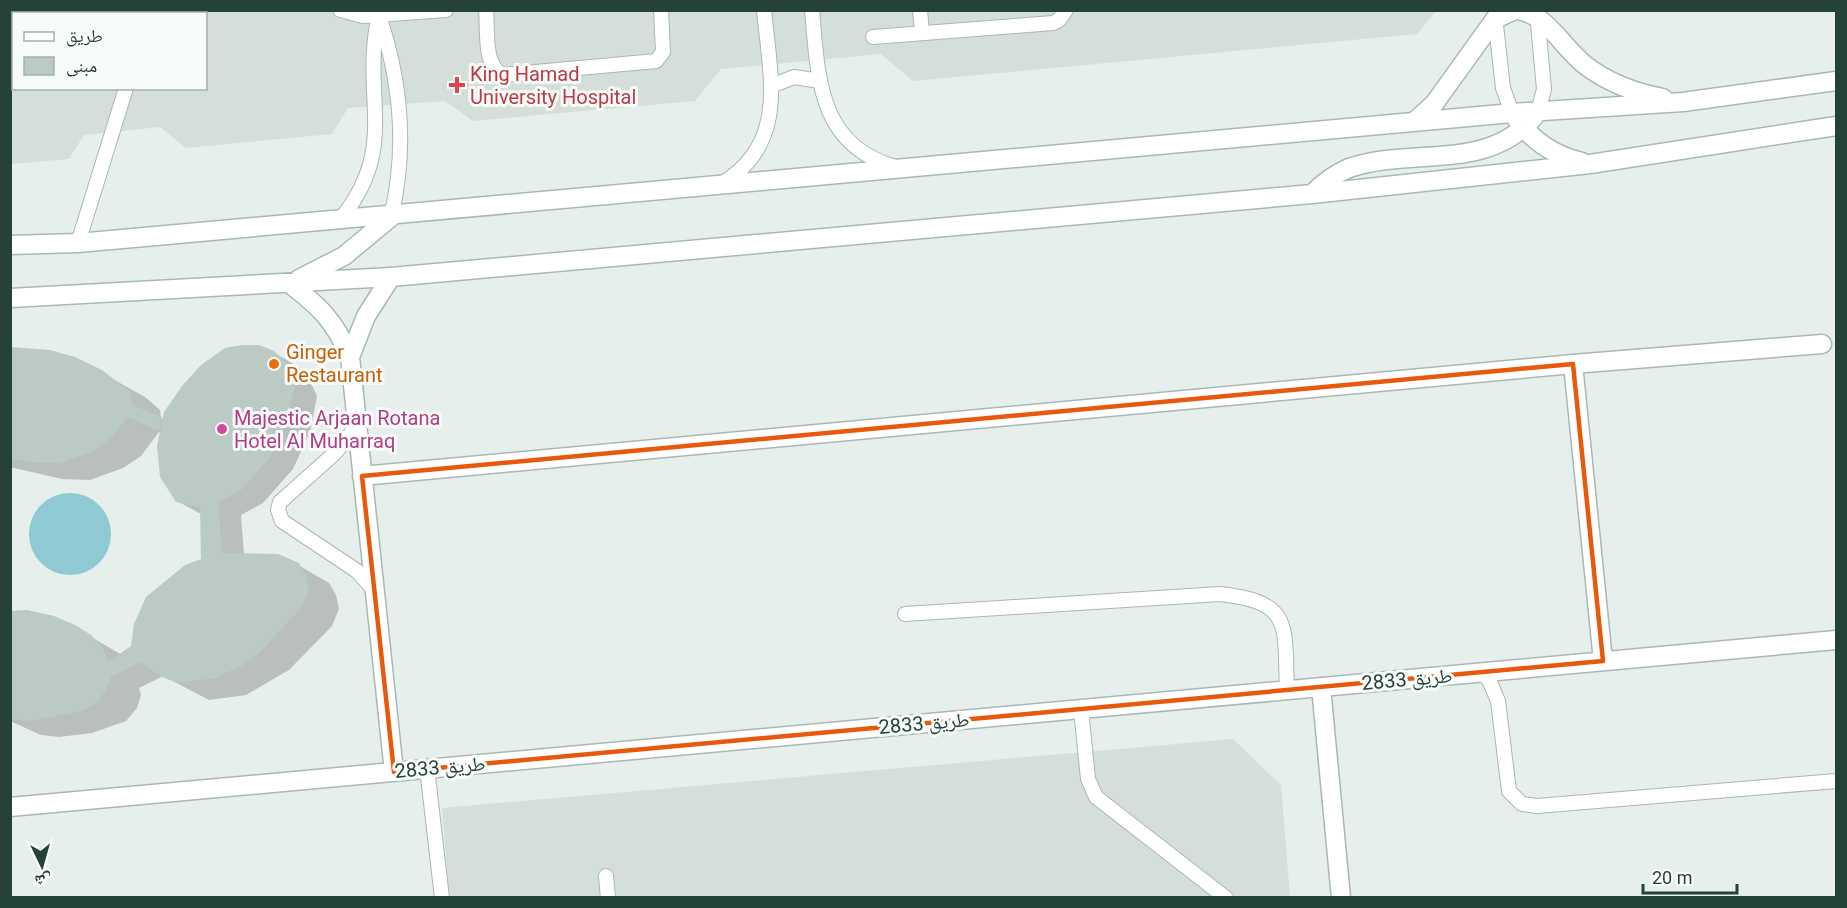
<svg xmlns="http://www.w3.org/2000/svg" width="1847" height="908" viewBox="0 0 1847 908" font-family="Roboto,'Noto Naskh Arabic',sans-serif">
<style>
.built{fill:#d4dfda;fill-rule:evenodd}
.water{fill:#8ec9d4}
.shadow{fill:#0003}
.building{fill:#bbcac4}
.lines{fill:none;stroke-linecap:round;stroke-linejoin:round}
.lane-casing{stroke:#a8b8b2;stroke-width:16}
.street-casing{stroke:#a8b8b2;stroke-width:21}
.secondary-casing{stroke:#a4bbb3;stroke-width:21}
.lane{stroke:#fff;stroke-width:14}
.street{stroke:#fff;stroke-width:18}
.secondary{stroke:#fff;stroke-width:18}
.marked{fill:none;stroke:#e8590c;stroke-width:4.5;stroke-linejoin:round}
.health-dot{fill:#e0444e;stroke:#f7fbf9;stroke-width:2}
.food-dot{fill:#e8710a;stroke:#f7fbf9;stroke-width:2}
.hotel-dot{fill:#d1479c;stroke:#f7fbf9;stroke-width:2}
.labels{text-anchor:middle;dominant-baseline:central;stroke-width:6;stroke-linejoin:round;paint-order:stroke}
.health-label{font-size:20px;fill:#be3a42;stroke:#f7fbf9;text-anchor:start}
.food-label{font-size:20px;fill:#c56008;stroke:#f7fbf9;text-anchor:start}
.hotel-label{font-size:20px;fill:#b23c85;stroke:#f7fbf9;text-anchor:start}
.street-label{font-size:20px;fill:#24423a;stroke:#f7fbf9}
</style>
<rect width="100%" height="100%" fill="#e6efeb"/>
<!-- built -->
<path class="built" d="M 11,11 L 1436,11 L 1417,34 L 913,81 L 881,54 L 721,69 L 695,101 L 473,121 L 445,101 L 348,108 L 332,134 L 186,148 L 160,127 L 84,135 L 69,159 L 11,164 ZM 14,14 L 206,14 L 206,88 L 14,88 Z
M 1233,739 L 1281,785 L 1290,897 L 449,897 L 442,808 Z"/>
<!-- water -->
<path class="water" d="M29 534a41 41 0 1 1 82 0a41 41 0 1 1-82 0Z"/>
<!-- shadow -->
<path class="shadow" d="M 10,349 L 75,358 L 145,397 L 160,410 L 161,418 L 164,420 L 273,352 L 297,366 L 309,379 L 317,396 L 310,432 L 293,469 L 263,503 L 241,515 L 244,555 L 298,565 L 329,583 L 336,595 L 339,609 L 332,626 L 289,670 L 246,695 L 209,700 L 163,676 L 139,688 L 141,695 L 137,708 L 126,721 L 92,733 L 59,737 L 41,735 L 10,721 L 10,612 L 91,637 L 122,655 L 133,647 L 205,560 L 201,514 L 177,501 L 162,433 L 159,432 L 141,456 L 123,468 L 90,480 L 62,479 L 10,467 Z"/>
<!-- building -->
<path class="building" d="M 242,345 L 259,345 L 274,351 L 287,364 L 295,382 L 288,418 L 271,456 L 240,491 L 218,502 L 222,553 L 278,554 L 299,563 L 306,576 L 309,591 L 301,608 L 259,653 L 243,665 L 215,678 L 178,683 L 162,677 L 141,662 L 111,677 L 106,690 L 95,704 L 79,712 L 28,721 L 10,719 L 10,611 L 27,610 L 54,616 L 75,625 L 91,635 L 103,648 L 108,662 L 131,646 L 134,624 L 146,597 L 185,565 L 201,559 L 200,507 L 176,502 L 160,477 L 157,446 L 164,412 L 182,386 L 201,365 L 225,348 Z
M 10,347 L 50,350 L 75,357 L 102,370 L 129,391 L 132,405 L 162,417 L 159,431 L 128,417 L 110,439 L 93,451 L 78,457 L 58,463 L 30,462 L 10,458 Z"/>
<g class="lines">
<!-- lane casing -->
<g class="lane-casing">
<path id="lane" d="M 340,10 L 363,16 L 446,10
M 486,10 C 488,30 483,66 503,75 L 656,61 L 663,52 L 661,10
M 812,10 C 818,77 818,146 896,167
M 920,10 L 922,33
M 1537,13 L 1544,89 L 1538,112
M 166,14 L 196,10
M 379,16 C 401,81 407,150 391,217
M 1495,16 L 1503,88 L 1512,113
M 10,30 L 14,29
M 873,37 L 1053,23 L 1059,20 L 1066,10
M 771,86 L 794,77 L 820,81
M 721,184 C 789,144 770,76 764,10
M 339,221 C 401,146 360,98 379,15
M 78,243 L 126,88
M 357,426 L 335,453 L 280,502 L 278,510 L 282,521 L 357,571 L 375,591
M 905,614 L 1220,594 C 1294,602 1284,626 1287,690
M 1481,672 L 1489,680 L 1498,701 L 1509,791 L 1522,804 L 1537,806 L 1836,781
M 1081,709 L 1088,779 L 1096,797 L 1226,898
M 427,768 L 442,898
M 606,876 L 608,898"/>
</g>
<!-- street casing -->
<g class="street-casing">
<path id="street" d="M 289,283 C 319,306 335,321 350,357 L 394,772
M 350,357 L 366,316 L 391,277
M 1573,364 L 1603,661
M 362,476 L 1573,364 L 1822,344
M 1321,687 L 1341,898
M 10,807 L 1836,640"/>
</g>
<!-- secondary casing -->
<g class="secondary-casing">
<path id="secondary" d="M 1517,10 C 1546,13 1563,48 1585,65 C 1607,82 1636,93 1663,98
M 1517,120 C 1534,142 1555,156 1582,162
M 1414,122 L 1434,104 L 1495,19 L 1515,10
M 1312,194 C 1323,183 1335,174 1349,168 C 1413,146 1491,174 1538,112
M 10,245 L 78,243 L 1512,113 L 1683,102 L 1836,81
M 299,279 L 344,256 L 391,217
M 10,298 L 391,277 L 1312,194 L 1590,164 L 1836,126"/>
</g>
<!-- lane -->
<use href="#lane" class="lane"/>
<!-- street -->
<use href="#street" class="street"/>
<!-- secondary -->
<use href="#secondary" class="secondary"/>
</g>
<!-- marked area -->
<path class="marked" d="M 1573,364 L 1603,661 L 394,772 L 362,476 Z"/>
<!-- markers -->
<path class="health-dot" d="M454 76h6v6h6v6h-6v6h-6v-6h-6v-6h6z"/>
<circle class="food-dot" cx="274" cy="364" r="6"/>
<circle class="hotel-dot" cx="222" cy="429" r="6"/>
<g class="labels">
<!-- health labels -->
<g class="health-label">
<text x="470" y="74">King Hamad<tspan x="470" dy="23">University Hospital</tspan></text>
</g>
<!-- food labels -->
<g class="food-label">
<text x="286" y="352">Ginger<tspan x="286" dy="23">Restaurant</tspan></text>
</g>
<!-- hotel labels -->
<g class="hotel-label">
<text x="234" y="418">Majestic Arjaan Rotana<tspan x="234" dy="23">Hotel Al Muharraq</tspan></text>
</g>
<!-- street labels -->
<g class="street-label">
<text transform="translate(1407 679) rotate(-5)">طريق 2833</text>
<text transform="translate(924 723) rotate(-5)">طريق 2833</text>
<text transform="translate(440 767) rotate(-5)">طريق 2833</text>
</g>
</g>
<!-- border -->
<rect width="1847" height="908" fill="none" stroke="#24423a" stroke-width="24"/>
<!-- legend -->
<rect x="12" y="12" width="195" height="78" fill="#f7fbf9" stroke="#a3b1ad" stroke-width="1.5"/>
<rect x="24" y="32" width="30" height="9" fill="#ffffff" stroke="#a3b1ad" stroke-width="1.5"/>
<text x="66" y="42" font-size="18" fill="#24423a">طريق</text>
<rect x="24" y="57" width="30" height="18" fill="#bbcac4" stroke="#a3b1ad" stroke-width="1.5"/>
<text x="66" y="72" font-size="18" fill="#24423a">مبنى</text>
<!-- north arrow -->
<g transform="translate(42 866) rotate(175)" stroke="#f7fbf9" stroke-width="4.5" paint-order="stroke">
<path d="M0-4.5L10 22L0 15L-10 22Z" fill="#24423a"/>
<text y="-9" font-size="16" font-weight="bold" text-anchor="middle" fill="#24423a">ش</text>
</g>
<!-- scale -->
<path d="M1643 884v9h94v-9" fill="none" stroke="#24423a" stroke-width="3"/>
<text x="1652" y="884" font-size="18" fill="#24423a" stroke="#f7fbf9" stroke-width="4.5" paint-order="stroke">20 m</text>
</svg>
